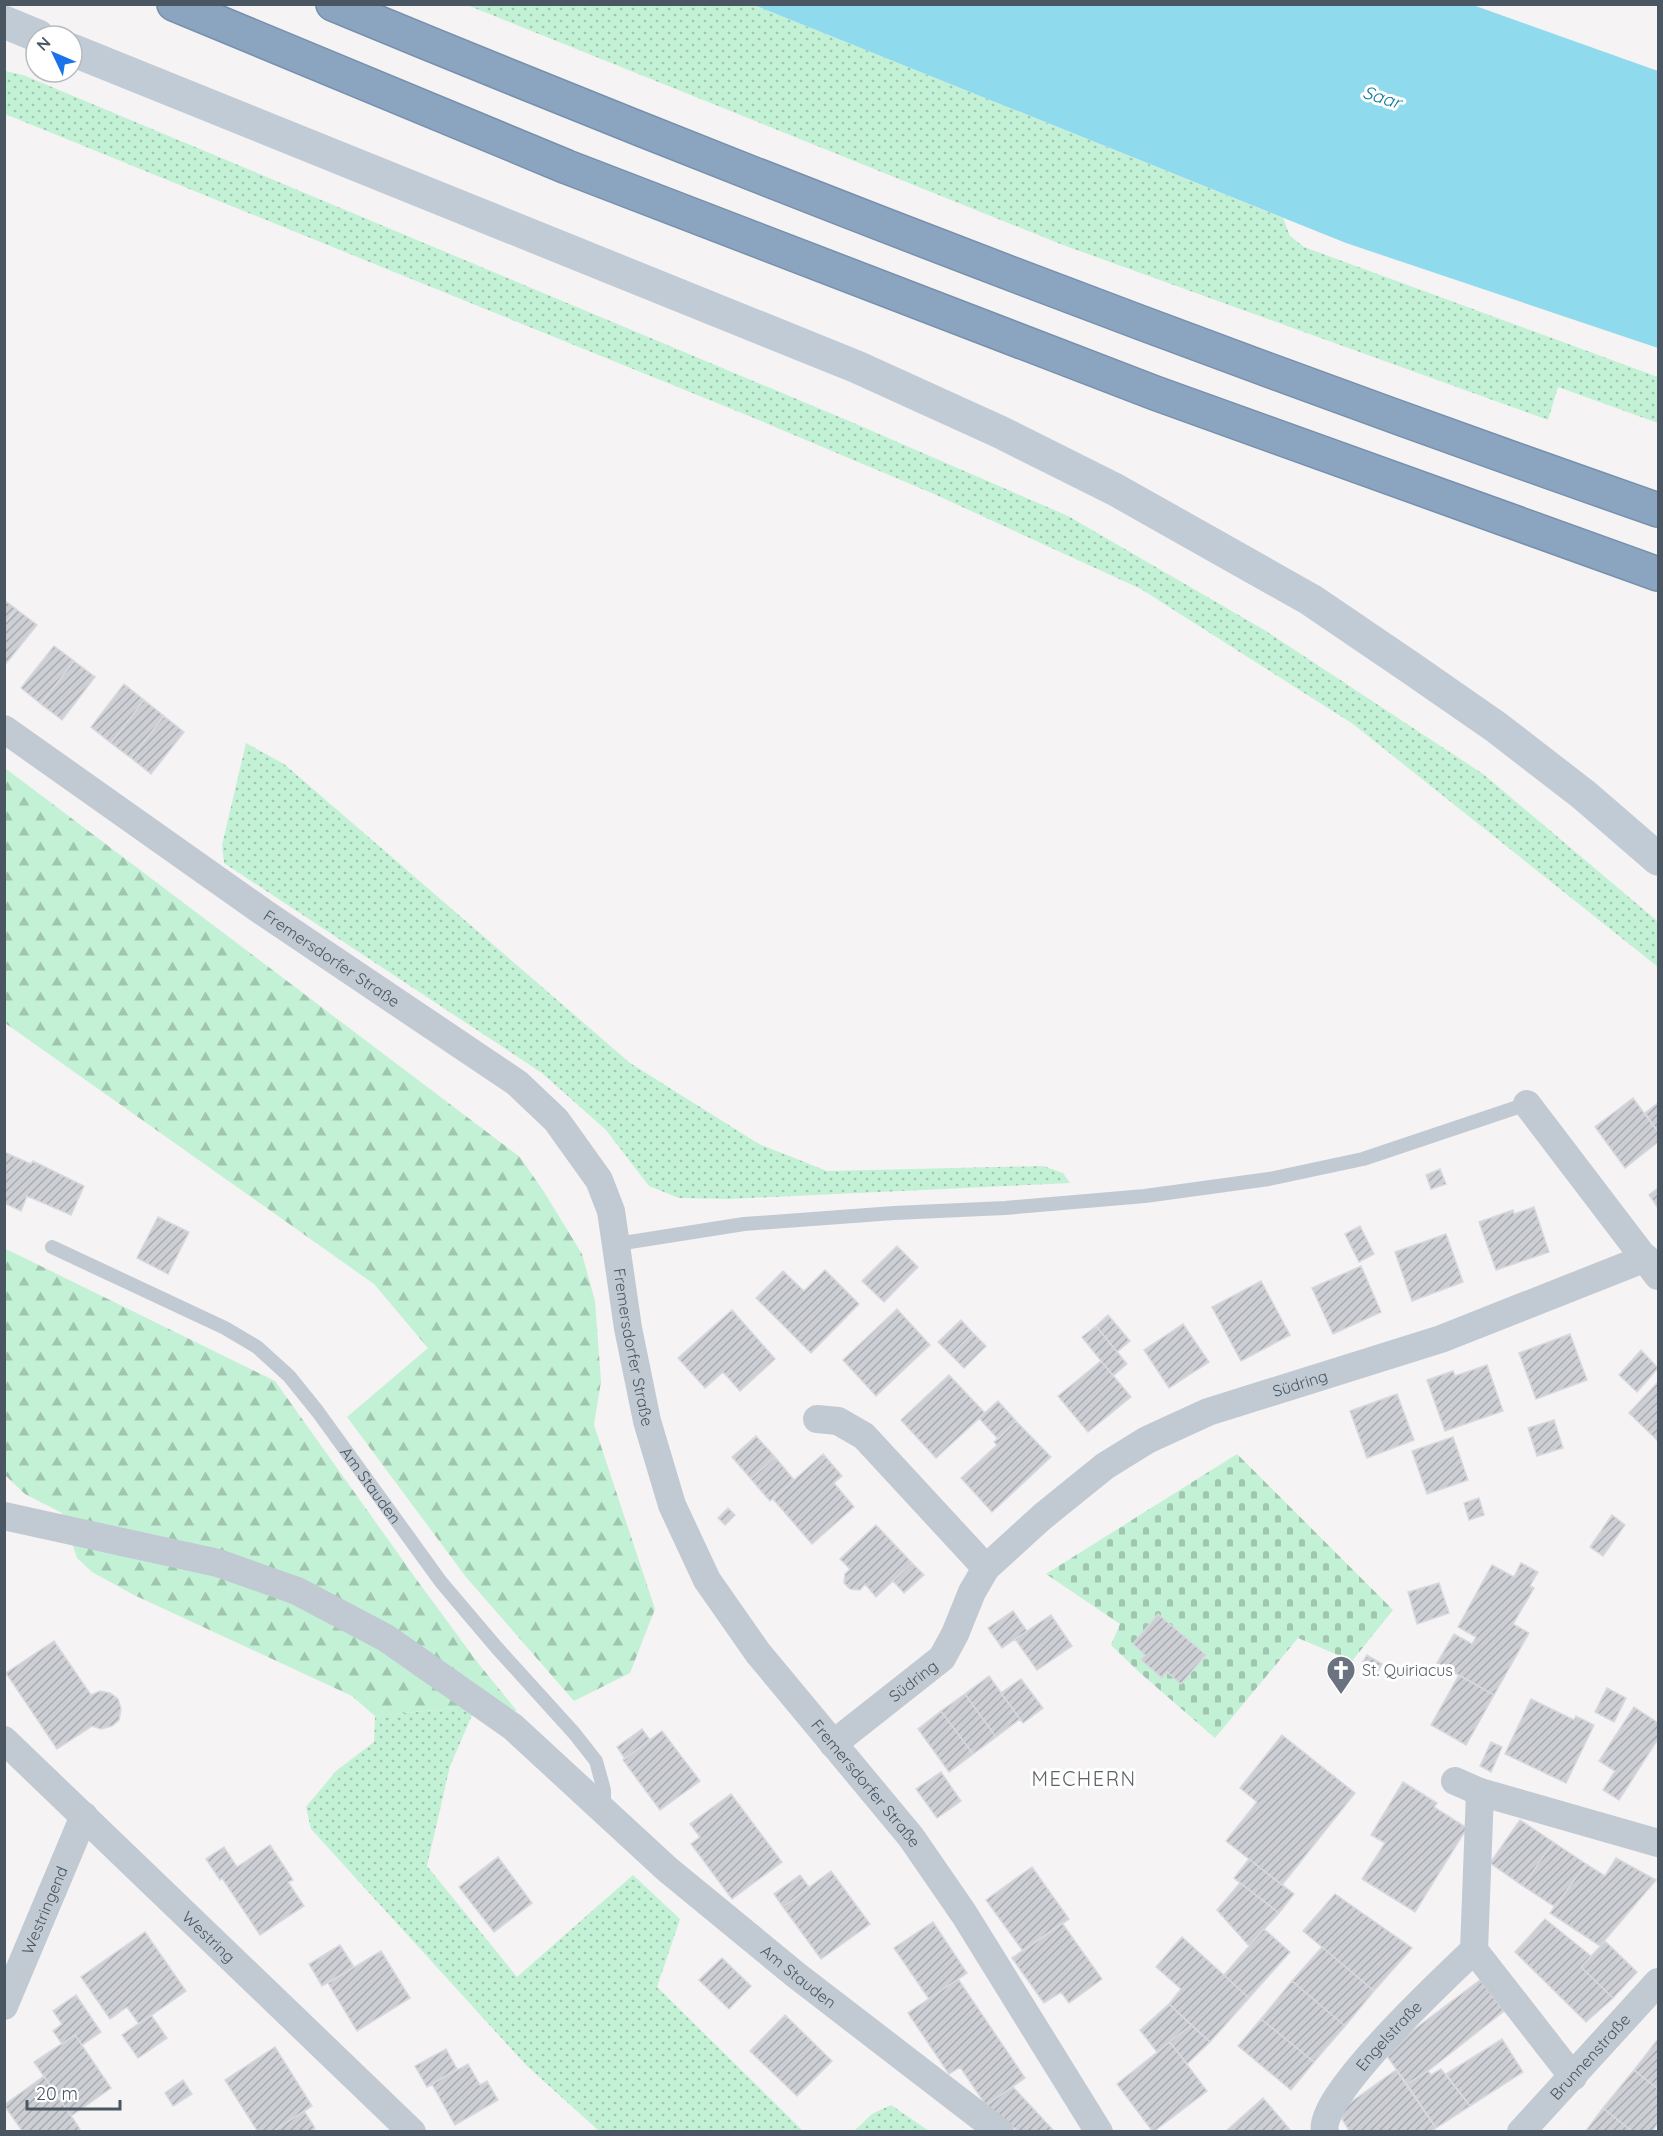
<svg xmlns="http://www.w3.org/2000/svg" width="1663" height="2136" viewBox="0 0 1663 2136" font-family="Quicksand,sans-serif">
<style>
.green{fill:url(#green-dots)}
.forest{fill:url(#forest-firs)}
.cemetery{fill:url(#cemetery-stones)}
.water{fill:#90daee}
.building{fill:url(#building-hatch);stroke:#d7d9de;stroke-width:1.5}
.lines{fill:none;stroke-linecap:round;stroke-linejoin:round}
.highway-casing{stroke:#7690ad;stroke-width:36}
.lane{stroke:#c1cad2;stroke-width:14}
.street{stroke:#c1cad2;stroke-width:28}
.secondary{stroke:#c1cbd6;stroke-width:33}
.highway{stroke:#8ba5c1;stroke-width:33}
.labels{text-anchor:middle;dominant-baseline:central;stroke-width:6;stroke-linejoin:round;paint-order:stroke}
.street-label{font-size:16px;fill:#4a5661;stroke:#fff}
.worship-label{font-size:16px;fill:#5b616d;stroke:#fff;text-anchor:start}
.water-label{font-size:18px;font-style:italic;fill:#0c7c9b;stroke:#fff}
.quarter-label{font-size:20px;letter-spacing:1.5px;fill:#5f6368;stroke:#fff}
</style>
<defs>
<pattern id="green-dots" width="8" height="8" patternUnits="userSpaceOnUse" patternTransform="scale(1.5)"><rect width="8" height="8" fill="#c3f1d5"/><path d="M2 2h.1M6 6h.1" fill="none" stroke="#a0c6b0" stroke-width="1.8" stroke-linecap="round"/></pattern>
<pattern id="forest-firs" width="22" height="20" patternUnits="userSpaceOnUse" patternTransform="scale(1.5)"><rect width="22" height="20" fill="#c3f1d5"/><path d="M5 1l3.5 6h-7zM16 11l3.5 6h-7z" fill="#a0c6b0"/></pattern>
<pattern id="cemetery-stones" width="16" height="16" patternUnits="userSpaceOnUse" patternTransform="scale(1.5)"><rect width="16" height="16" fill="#c3f1d5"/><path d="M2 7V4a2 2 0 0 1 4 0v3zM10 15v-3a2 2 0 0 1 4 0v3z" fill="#a0c6b0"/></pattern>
<pattern id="building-hatch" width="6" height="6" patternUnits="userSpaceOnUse" patternTransform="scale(1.5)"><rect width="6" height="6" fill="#cdcfd5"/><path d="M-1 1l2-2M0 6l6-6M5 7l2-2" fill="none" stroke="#a8abb0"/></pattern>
</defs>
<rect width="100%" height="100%" fill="#f5f3f3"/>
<!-- green -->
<path class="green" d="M 467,5 L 754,5 L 1283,218 L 1290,236 L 1304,247 L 1658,377 L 1658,423 L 1558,387 L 1548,420 L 1063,245 Z
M 5,71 L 23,75 L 849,421 L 1068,516 L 1266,631 L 1483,774 L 1656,920 L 1658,924 L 1658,967 L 1353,724 L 1141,589 L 934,494 L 749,416 L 5,114 Z
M 246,743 L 284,764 L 630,1063 L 759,1144 L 827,1171 L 1043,1166 L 1063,1173 L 1070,1183 L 729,1199 L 679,1198 L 649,1186 L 606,1130 L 542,1073 L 224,863 L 222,845 Z
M 476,1706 L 450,1766 L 427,1866 L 517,1977 L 633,1875 L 680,1919 L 657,1987 L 803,2131 L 599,2131 L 526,2065 L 311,1829 L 306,1807 L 336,1771 L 374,1742 L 375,1716 Z
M 891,2105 L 929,2131 L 854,2131 L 872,2114 Z"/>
<!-- forest -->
<path class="forest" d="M 5,768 L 520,1157 L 544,1192 L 582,1254 L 595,1301 L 601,1381 L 594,1425 L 655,1609 L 630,1673 L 574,1701 L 466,1577 L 347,1417 L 428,1348 L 374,1284 L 5,1023 Z
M 4,1248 L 275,1381 L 419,1583 L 478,1663 L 517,1711 L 476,1706 L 375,1716 L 352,1696 L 134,1595 L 92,1572 L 77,1558 L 62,1513 L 25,1494 L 5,1475 Z"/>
<!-- cemetery -->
<path class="cemetery" d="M 1237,1454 L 1393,1610 L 1352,1661 L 1298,1638 L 1215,1738 L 1139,1672 L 1111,1645 L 1120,1624 L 1046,1574 Z"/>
<!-- water -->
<path class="water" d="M 754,5 L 1473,5 L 1658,71 L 1658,348 L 1346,243 Z"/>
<!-- building -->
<path class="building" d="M 4,600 L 16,609 L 4,624 Z
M 16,609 L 37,625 L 4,666 L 4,624 Z
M 54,646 L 74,661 L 41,704 L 21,688 Z
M 74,661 L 95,677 L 62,720 L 41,704 Z
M 124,684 L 144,700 L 111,743 L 91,727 Z
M 144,700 L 164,716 L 131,758 L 111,743 Z
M 164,716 L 184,732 L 151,774 L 131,758 Z
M 1633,1098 L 1658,1132 L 1658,1142 L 1625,1168 L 1595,1127 Z
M 1658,1103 L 1658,1132 L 1645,1113 Z
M 4,1152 L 31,1164 L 33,1161 L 84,1186 L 71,1215 L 27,1196 L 21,1211 L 4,1203 Z
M 1440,1169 L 1446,1184 L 1431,1189 L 1426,1175 Z
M 1658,1188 L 1658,1208 L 1649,1195 Z
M 1534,1207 L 1549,1252 L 1496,1270 L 1479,1222 L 1513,1210 L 1514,1214 Z
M 158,1217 L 189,1232 L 168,1274 L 137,1258 Z
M 1360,1226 L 1374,1254 L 1359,1262 L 1345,1234 Z
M 1446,1234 L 1463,1282 L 1412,1301 L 1395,1252 Z
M 897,1246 L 918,1267 L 884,1302 L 862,1281 Z
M 1361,1266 L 1381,1312 L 1333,1334 L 1312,1288 Z
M 825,1270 L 859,1304 L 811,1353 L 756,1298 L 783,1271 L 804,1291 Z
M 1261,1281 L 1290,1335 L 1241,1361 L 1212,1307 Z
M 897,1309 L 930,1345 L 876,1396 L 843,1360 Z
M 732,1310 L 775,1359 L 740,1391 L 723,1372 L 705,1388 L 678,1358 Z
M 1108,1315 L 1130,1341 L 1117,1352 L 1096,1326 Z
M 961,1320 L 973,1333 L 951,1355 L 938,1342 Z
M 1183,1324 L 1209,1362 L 1169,1388 L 1144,1350 Z
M 1096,1326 L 1127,1364 L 1113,1376 L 1082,1337 Z
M 973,1333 L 986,1346 L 964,1368 L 951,1355 Z
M 1570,1334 L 1587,1380 L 1536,1399 L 1519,1353 Z
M 1641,1350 L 1658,1368 L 1637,1392 L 1619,1375 Z
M 1101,1361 L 1131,1397 L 1088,1432 L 1058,1396 Z
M 1487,1365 L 1503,1411 L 1445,1431 L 1427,1380 L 1453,1371 L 1455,1376 Z
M 949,1375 L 985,1413 L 936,1458 L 901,1420 Z
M 1658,1382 L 1658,1441 L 1629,1413 Z
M 1397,1394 L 1414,1440 L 1367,1458 L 1350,1411 Z
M 998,1401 L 1016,1421 L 998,1439 L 979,1418 Z
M 1554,1420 L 1563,1448 L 1537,1456 L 1528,1428 Z
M 1016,1421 L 1051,1457 L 992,1512 L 961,1478 L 997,1445 L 994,1442 Z
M 756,1436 L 775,1457 L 751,1479 L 732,1457 Z
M 1453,1437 L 1468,1480 L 1427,1494 L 1412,1451 Z
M 823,1454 L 842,1476 L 834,1483 L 854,1507 L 812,1544 L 773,1499 Z
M 775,1457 L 794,1480 L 770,1501 L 751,1479 Z
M 1479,1498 L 1484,1515 L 1469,1520 L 1464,1503 Z
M 728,1508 L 735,1515 L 725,1525 L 718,1518 Z
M 1612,1515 L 1625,1525 L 1603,1556 L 1590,1547 Z
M 876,1525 L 912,1563 L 876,1597 L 865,1584 L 860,1590 L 850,1589 L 844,1583 L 845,1574 L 850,1569 L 840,1559 Z
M 912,1563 L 924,1575 L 904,1593 L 893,1581 Z
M 1521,1563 L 1538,1572 L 1530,1586 L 1534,1588 L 1513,1624 L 1529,1633 L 1494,1695 L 1437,1663 L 1454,1634 L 1472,1644 L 1476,1637 L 1458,1627 L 1492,1565 L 1514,1577 Z
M 1439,1583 L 1449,1613 L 1417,1624 L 1408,1592 Z
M 1013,1611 L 1027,1631 L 1002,1648 L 988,1628 Z
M 1158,1614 L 1206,1655 L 1181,1684 L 1167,1672 L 1162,1678 L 1141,1660 L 1145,1655 L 1133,1644 Z
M 1051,1615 L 1072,1646 L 1037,1670 L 1015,1639 Z
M 54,1641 L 91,1695 L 100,1691 L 110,1693 L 118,1699 L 121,1709 L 119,1720 L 112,1726 L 101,1729 L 92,1726 L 57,1749 L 6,1673 Z
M 1367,1655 L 1382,1664 L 1376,1674 L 1361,1665 Z
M 1459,1675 L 1494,1695 L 1466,1745 L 1431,1725 Z
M 989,1676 L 1020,1719 L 996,1737 L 965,1694 Z
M 1021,1679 L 1043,1708 L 1023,1723 L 1001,1693 Z
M 1607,1688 L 1626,1698 L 1614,1722 L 1595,1712 Z
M 965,1694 L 996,1737 L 973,1754 L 941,1711 Z
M 1531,1699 L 1574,1720 L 1576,1716 L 1594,1725 L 1566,1783 L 1505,1754 Z
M 1634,1707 L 1658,1723 L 1658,1739 L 1619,1800 L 1603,1790 L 1615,1771 L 1599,1761 Z
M 941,1711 L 973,1754 L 949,1772 L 918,1729 Z
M 642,1729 L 650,1740 L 625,1759 L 617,1747 Z
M 662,1731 L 700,1781 L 660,1810 L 623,1760 Z
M 1282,1735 L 1355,1793 L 1282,1885 L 1226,1841 L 1257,1802 L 1240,1788 Z
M 1491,1742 L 1502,1747 L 1491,1772 L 1480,1766 Z
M 941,1772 L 961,1801 L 937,1818 L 916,1789 Z
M 1403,1782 L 1437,1803 L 1434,1807 L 1467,1828 L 1415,1912 L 1362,1879 L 1385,1843 L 1371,1835 Z
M 731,1794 L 782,1862 L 732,1899 L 691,1844 L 700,1837 L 690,1824 Z
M 1520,1820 L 1553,1842 L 1523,1886 L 1490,1863 Z
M 1553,1842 L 1586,1864 L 1555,1907 L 1523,1886 Z
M 270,1845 L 293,1880 L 288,1882 L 304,1906 L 260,1935 L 222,1878 L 220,1880 L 206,1859 L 224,1847 L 237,1867 Z
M 498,1857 L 532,1903 L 494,1932 L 459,1887 Z
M 1616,1858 L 1656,1880 L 1600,1946 L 1550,1913 L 1586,1864 L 1605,1876 Z
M 1249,1859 L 1294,1894 L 1279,1913 L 1234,1878 Z
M 1032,1867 L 1069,1919 L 1023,1951 L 986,1900 Z
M 831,1871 L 870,1924 L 821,1959 L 783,1907 Z
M 800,1875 L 809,1887 L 783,1907 L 774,1894 Z
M 1240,1883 L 1279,1913 L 1249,1946 L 1217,1910 Z
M 1335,1894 L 1412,1948 L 1374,1991 L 1303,1931 Z
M 1545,1919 L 1591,1956 L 1581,1967 L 1613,1998 L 1586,2022 L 1515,1952 Z
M 933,1922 L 967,1973 L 929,1999 L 894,1948 Z
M 1062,1923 L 1102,1979 L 1069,2003 L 1061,1992 L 1044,2003 L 1012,1958 Z
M 1264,1929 L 1290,1952 L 1249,1998 L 1224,1975 Z
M 145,1932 L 186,1991 L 139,2024 L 127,2007 L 110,2019 L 81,1977 Z
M 1182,1937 L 1249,1998 L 1210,2042 L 1169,2004 L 1181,1989 L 1156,1967 Z
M 1605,1941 L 1637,1972 L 1613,1998 L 1581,1967 Z
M 340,1945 L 354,1967 L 322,1986 L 309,1964 Z
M 1322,1947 L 1374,1991 L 1345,2026 L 1292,1981 Z
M 381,1951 L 410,1998 L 357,2031 L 328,1983 Z
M 722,1958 L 751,1986 L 729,2009 L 699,1980 Z
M 958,1979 L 1025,2078 L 986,2105 L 960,2067 L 949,2074 L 908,2013 Z
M 1480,1980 L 1504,2011 L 1428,2071 L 1407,2084 L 1384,2052 Z
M 1292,1981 L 1345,2026 L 1314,2062 L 1261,2019 Z
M 76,1995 L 101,2032 L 82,2045 L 75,2035 L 62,2044 L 53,2031 L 62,2024 L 53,2011 Z
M 1169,2004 L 1191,2025 L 1157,2052 L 1140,2030 Z
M 151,2015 L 167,2038 L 138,2058 L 122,2035 Z
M 785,2015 L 832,2061 L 797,2096 L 750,2051 Z
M 1261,2019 L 1314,2062 L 1291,2090 L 1238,2046 Z
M 1191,2025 L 1210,2042 L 1187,2064 L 1170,2042 Z
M 75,2035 L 111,2088 L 71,2116 L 34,2062 Z
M 1502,2039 L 1523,2072 L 1470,2106 L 1446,2074 Z
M 1658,2039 L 1658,2089 L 1634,2070 Z
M 1170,2042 L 1207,2091 L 1153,2132 L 1117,2084 Z
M 275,2047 L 312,2106 L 272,2132 L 258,2132 L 225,2080 Z
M 446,2049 L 457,2069 L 427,2087 L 415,2066 Z
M 468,2064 L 480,2085 L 487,2081 L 498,2100 L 455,2125 L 432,2084 Z
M 1441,2069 L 1470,2106 L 1436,2128 L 1407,2084 L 1428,2071 L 1431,2075 Z
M 1396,2070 L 1436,2128 L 1430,2132 L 1350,2132 L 1342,2119 L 1344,2107 Z
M 1634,2070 L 1658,2089 L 1658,2123 L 1652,2132 L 1633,2132 L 1603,2108 Z
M 44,2076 L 80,2129 L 77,2132 L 23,2132 L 4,2105 Z
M 183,2080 L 192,2094 L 173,2106 L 165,2093 Z
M 1013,2087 L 1055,2132 L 1019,2132 L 986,2105 Z
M 1263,2098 L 1292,2132 L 1225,2132 Z
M 1603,2108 L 1633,2132 L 1585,2132 Z
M 304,2111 L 315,2128 L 310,2132 L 272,2132 Z"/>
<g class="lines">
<!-- highway casing -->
<g class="highway-casing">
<path id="highway" d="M 174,4 L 567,167 L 1155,393 L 1658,574
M 333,4 C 770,185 1212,354 1658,510"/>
</g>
<!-- lane -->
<g class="lane">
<path d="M 617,1244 L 744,1224 L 894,1213 L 1005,1208 L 1145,1196 L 1269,1179 L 1363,1159 L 1527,1104"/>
<path id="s1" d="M 52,1247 L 225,1328 L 257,1347 L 289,1376 L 318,1412 L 441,1582 L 497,1648 L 574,1733 L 596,1761 L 604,1790 L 604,1808"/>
</g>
<!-- street -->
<g class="street">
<path id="s2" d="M 4,729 L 263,912 L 517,1083 L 556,1120 L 599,1180 L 611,1211 L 628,1328 L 647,1421 L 672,1505 L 707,1580 L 758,1653 L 911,1837 L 964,1914 L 1099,2132"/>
<path d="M 1527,1104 L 1658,1276"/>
<path d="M 817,1419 L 838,1421 L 864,1436 L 986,1568"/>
<path id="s3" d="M 4,1516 L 218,1563 L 297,1591 L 386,1638 L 513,1727 L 667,1869 L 796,1975 L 1000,2132"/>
<path id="s4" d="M 4,1740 L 412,2132"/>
<path id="s5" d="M 833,1744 L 942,1658 L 955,1634 L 972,1592 L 986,1568 L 1042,1517 L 1105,1466 L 1147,1440 L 1208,1412 L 1441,1339 L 1646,1258"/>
<path d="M 1455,1781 L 1480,1792 L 1658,1843"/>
<path d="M 1480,1792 L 1474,1950 L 1573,2077"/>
<path id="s6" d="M 4,2006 L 84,1816"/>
<path id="s7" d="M 1325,2132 C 1315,2098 1447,1976 1474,1950"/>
<path id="s8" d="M 1521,2132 L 1658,1982"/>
</g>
<!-- secondary -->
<path class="secondary" d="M 4,22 L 38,36
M 72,50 L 857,367 L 1000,432 L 1116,490 L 1311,600 L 1411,668 L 1496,727 L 1584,795 L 1658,859"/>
<!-- highway -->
<use href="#highway" class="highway"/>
</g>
<!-- icons -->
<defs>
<g id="church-pin" transform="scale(1.5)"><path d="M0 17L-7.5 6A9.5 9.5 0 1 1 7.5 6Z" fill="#6b7280" stroke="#fff"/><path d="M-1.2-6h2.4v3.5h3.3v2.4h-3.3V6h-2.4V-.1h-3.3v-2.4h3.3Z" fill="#fff"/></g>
</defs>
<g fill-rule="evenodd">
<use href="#church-pin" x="1341" y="1670"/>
</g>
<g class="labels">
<!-- street labels -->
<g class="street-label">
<text stroke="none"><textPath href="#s2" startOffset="400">Fremersdorfer Straße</textPath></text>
<text stroke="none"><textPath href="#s2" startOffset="922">Fremersdorfer Straße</textPath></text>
<text stroke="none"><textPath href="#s5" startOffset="609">Südring</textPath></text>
<text stroke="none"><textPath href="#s1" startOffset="408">Am Stauden</textPath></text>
<text stroke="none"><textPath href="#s5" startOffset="102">Südring</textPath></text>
<text stroke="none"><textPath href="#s2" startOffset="1426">Fremersdorfer Straße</textPath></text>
<text stroke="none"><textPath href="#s6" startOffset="104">Westringend</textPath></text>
<text stroke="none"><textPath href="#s4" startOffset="284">Westring</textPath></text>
<text stroke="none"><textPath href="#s3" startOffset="938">Am Stauden</textPath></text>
<text stroke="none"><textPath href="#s7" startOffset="118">Engelstraße</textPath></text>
<text stroke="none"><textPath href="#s8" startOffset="102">Brunnenstraße</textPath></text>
</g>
<!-- worship labels -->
<g class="worship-label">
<text x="1362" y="1670">St. Quiriacus</text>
</g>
<!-- water labels -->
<g class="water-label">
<text transform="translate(1382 97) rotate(18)">Saar</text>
</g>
<!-- quarter labels -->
<g class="quarter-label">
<text x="1084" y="1778">MECHERN</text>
</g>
</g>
<!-- border -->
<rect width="1663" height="2136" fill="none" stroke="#4a5661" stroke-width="12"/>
<!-- north arrow -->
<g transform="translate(54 54) rotate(314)"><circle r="28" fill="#ffffff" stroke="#b7bbc0" stroke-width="1.5"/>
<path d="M0-4.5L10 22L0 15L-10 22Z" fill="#1a73e8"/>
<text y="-9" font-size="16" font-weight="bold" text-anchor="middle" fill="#4a5661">N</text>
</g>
<!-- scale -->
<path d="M27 2100v9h93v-9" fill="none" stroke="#4a5661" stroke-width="3"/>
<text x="36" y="2100" font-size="18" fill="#4a5661" stroke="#ffffff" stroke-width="4.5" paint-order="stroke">20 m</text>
</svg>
